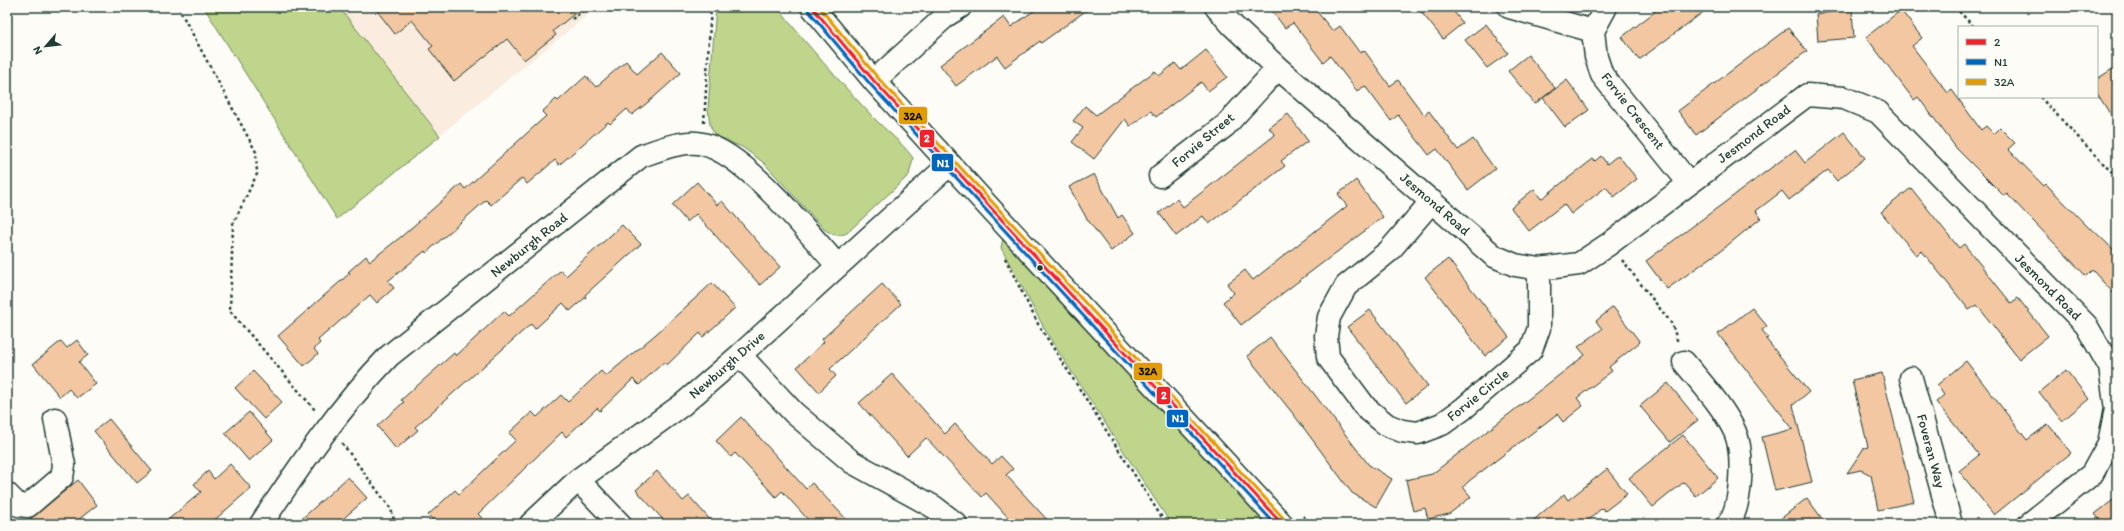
<svg xmlns="http://www.w3.org/2000/svg" width="2124" height="531" viewBox="0 0 2124 531" font-family="Itim,sans-serif">
<style>
.built{fill:#faecde}
.green{fill:#bfd58b;stroke:#6f8960}
.building{fill:#f3c7a2;stroke:#1f3d34}
.lines{fill:none;stroke-linecap:round;stroke-linejoin:round}
.minor-casing{stroke:#1f3d34;stroke-width:25}
.path{stroke:#1f3d34;stroke-width:2.5;stroke-dasharray:3 3;stroke-linecap:butt}
.minor{stroke:#fdfcf7;stroke-width:22}
.bus-1-casing{stroke:#fdfcf7;stroke-width:6}
.bus-2-casing{stroke:#fdfcf7;stroke-width:6}
.bus-3-casing{stroke:#fdfcf7;stroke-width:6}
.bus-1{stroke:#ee232c;stroke-width:3}
.bus-2{stroke:#0065bd;stroke-width:3}
.bus-3{stroke:#e19c05;stroke-width:3}
.bus-dot{fill:#1f3d34;stroke:#fdfcf7;stroke-width:1.5}
.labels{text-anchor:middle;dominant-baseline:central;stroke-width:3;stroke-linejoin:round;paint-order:stroke}
.street-label{font-size:14px;fill:#1f3d34;stroke:#fdfcf7}
.line-badge{stroke:#fdfcf7;stroke-width:1.5}
.badge-label{font-size:11px;text-anchor:middle;font-weight:bold;fill:#fff}
.pale-badge-label{font-size:11px;text-anchor:middle;font-weight:bold;fill:#111}
</style>
<rect width="100%" height="100%" fill="#fdfcf7"/>
<filter id="ink" filterUnits="userSpaceOnUse"><feTurbulence type="fractalNoise" baseFrequency=".025" numOctaves="2"/><feDisplacementMap in="SourceGraphic" scale="8" xChannelSelector="R" yChannelSelector="G"/><feConvolveMatrix kernelMatrix="1 2 1 2 8 2 1 2 1" color-interpolation-filters="sRGB"/></filter>
<g filter="url(#ink)">
<!-- built -->
<path class="built" d="M 208,7 L 597,7 L 337,219 L 205,9 Z"/>
<!-- green -->
<path class="green" d="M 208,7 L 339,7 L 440,136 L 337,219 L 205,9 Z
M 716,7 L 777,7 C 807,45 839,81 872,116 C 885,130 902,142 913,158 L 909,175 L 847,233 C 837,237 832,235 824,229 L 764,163 L 742,147 L 719,138 L 714,134 L 710,125 L 708,108 Z
M 1003,238 L 1035,271 L 1266,524 L 1171,524 L 1049,337 L 1001,248 Z"/>
<!-- building -->
<path class="building" d="M 374,7 L 583,7 L 553,31 L 556,35 L 524,60 L 507,39 L 454,81 L 429,49 L 433,46 L 412,20 L 395,34 Z
M 1039,7 L 1091,7 L 1041,43 L 1040,41 L 1005,67 L 997,56 L 956,86 L 940,65 L 1004,17 L 1011,27 Z
M 1269,7 L 1313,7 L 1333,31 L 1340,26 L 1360,53 L 1364,50 L 1390,86 L 1398,80 L 1424,115 L 1429,111 L 1458,150 L 1473,139 L 1495,169 L 1468,190 L 1437,149 L 1429,155 L 1398,115 L 1391,121 L 1365,86 L 1357,91 L 1330,56 L 1323,62 L 1293,23 L 1285,28 Z
M 1417,7 L 1450,7 L 1463,23 L 1443,39 Z
M 1661,7 L 1710,7 L 1639,60 L 1622,37 Z
M 1852,10 L 1854,38 L 1818,41 L 1816,14 Z
M 1901,10 L 1922,38 L 1912,46 L 1948,93 L 1952,90 L 1981,130 L 1986,126 L 1994,134 L 2000,128 L 2015,143 L 2008,149 L 2044,186 L 2046,184 L 2090,229 L 2091,228 L 2117,253 L 2117,297 L 2092,270 L 2086,276 L 2007,194 L 2004,196 L 1957,149 L 1918,97 L 1914,100 L 1866,37 Z
M 1486,24 L 1508,53 L 1487,68 L 1465,40 Z
M 1788,28 L 1807,51 L 1696,135 L 1678,111 Z
M 1206,50 L 1227,77 L 1208,91 L 1201,82 L 1156,117 L 1151,111 L 1130,126 L 1125,119 L 1094,159 L 1072,142 L 1083,128 L 1073,121 L 1085,106 L 1096,115 L 1155,71 L 1159,76 L 1175,63 L 1181,70 Z
M 662,52 L 681,73 L 652,99 L 632,115 L 627,109 L 610,124 L 608,122 L 559,165 L 555,160 L 527,184 L 522,178 L 491,205 L 486,200 L 426,253 L 425,251 L 388,281 L 394,288 L 377,303 L 370,295 L 318,340 L 320,343 L 314,349 L 318,354 L 304,366 L 278,336 L 350,273 L 348,272 L 366,256 L 370,261 L 402,236 L 461,184 L 465,189 L 546,116 L 542,112 L 556,99 L 558,101 L 586,76 L 596,87 L 626,61 L 637,74 Z
M 1528,55 L 1555,88 L 1535,104 L 1508,71 Z
M 2117,66 L 2117,125 L 2097,93 L 2097,79 Z
M 1567,80 L 1589,110 L 1565,127 L 1543,98 Z
M 1288,114 L 1308,141 L 1281,161 L 1285,166 L 1209,224 L 1203,216 L 1176,236 L 1159,213 L 1177,199 L 1183,207 L 1275,135 L 1269,128 Z
M 1844,132 L 1865,158 L 1837,181 L 1828,170 L 1789,200 L 1782,191 L 1756,211 L 1761,218 L 1723,249 L 1667,289 L 1646,261 L 1795,150 L 1805,163 Z
M 1618,155 L 1637,179 L 1614,197 L 1606,187 L 1571,214 L 1564,204 L 1529,231 L 1511,208 L 1534,189 L 1541,199 L 1593,159 L 1595,161 L 1601,156 L 1607,164 Z
M 1094,174 L 1118,218 L 1122,215 L 1135,233 L 1111,251 L 1087,219 L 1069,187 Z
M 1356,180 L 1383,217 L 1241,325 L 1223,302 L 1234,293 L 1227,284 L 1245,270 L 1253,280 L 1347,206 L 1338,194 Z
M 697,182 L 717,205 L 722,201 L 780,267 L 760,285 L 696,214 L 687,222 L 672,205 Z
M 1911,188 L 1959,248 L 1964,244 L 2011,303 L 2018,298 L 2048,336 L 2019,359 L 1977,305 L 1969,310 L 1922,251 L 1916,255 L 1881,212 Z
M 622,225 L 641,244 L 585,295 L 586,297 L 570,311 L 563,303 L 535,329 L 531,324 L 415,427 L 418,430 L 396,449 L 377,426 L 404,402 L 401,400 L 454,353 L 456,356 L 504,311 L 509,316 L 561,270 L 566,276 Z
M 1448,259 L 1509,337 L 1485,356 L 1425,277 Z
M 712,283 L 735,308 L 703,337 L 700,333 L 667,365 L 664,362 L 639,385 L 633,379 L 600,411 L 597,408 L 566,437 L 562,432 L 478,514 L 488,524 L 437,524 L 428,515 L 455,490 L 459,494 L 516,440 L 509,433 L 532,412 L 537,417 L 561,395 L 568,402 L 601,371 L 606,376 L 656,334 Z
M 882,284 L 901,304 L 830,369 L 836,376 L 819,392 L 797,367 L 824,342 L 822,339 Z
M 1613,307 L 1640,342 L 1609,367 L 1612,371 L 1577,398 L 1583,406 L 1563,422 L 1557,414 L 1469,481 L 1463,487 L 1471,497 L 1449,514 L 1428,519 L 1425,508 L 1413,511 L 1406,480 L 1432,474 L 1585,355 L 1578,347 L 1602,329 L 1596,321 Z
M 1752,308 L 1767,326 L 1762,330 L 1768,338 L 1766,339 L 1809,392 L 1793,405 L 1812,482 L 1775,491 L 1762,437 L 1793,429 L 1718,334 Z
M 1370,310 L 1428,386 L 1406,403 L 1347,327 Z
M 1270,337 L 1369,465 L 1392,479 L 1376,507 L 1352,493 L 1294,415 L 1247,356 Z
M 77,340 L 88,355 L 79,362 L 96,384 L 77,398 L 69,389 L 60,397 L 33,364 L 61,341 L 67,348 Z
M 1966,361 L 2027,440 L 2048,424 L 2071,453 L 1994,515 L 1959,471 L 1979,455 L 1936,402 L 1944,395 L 1937,385 Z
M 2066,370 L 2089,399 L 2062,421 L 2039,392 Z
M 253,371 L 282,402 L 264,419 L 235,388 Z
M 1882,373 L 1914,502 L 1878,510 L 1871,475 L 1861,470 L 1847,473 L 1864,448 L 1868,447 L 1852,380 Z
M 892,374 L 945,434 L 955,424 L 992,464 L 1001,456 L 1013,469 L 1006,475 L 1051,524 L 1014,524 L 986,493 L 982,497 L 926,438 L 907,456 L 859,403 Z
M 1668,383 L 1698,420 L 1670,442 L 1640,406 Z
M 249,412 L 273,440 L 249,461 L 225,433 Z
M 741,417 L 806,489 L 812,483 L 851,524 L 812,524 L 782,491 L 776,497 L 735,453 L 731,457 L 716,441 Z
M 109,419 L 152,471 L 137,483 L 94,431 Z
M 1683,435 L 1718,478 L 1696,496 L 1684,482 L 1653,507 L 1629,478 Z
M 230,464 L 251,488 L 210,524 L 163,524 L 201,492 L 194,484 L 208,471 L 214,479 Z
M 1607,469 L 1627,494 L 1605,511 L 1602,508 L 1584,524 L 1529,524 L 1564,494 L 1568,500 Z
M 657,471 L 683,501 L 689,496 L 714,524 L 667,524 L 636,490 Z
M 348,477 L 367,498 L 337,524 L 296,524 Z
M 78,480 L 97,505 L 73,524 L 24,524 Z
M 2117,497 L 2117,524 L 2103,524 L 2095,514 Z
M 1807,498 L 1826,524 L 1774,524 Z"/>
<g class="lines">
<!-- minor casing -->
<g class="minor-casing">
<path id="minor" d="M 812,7 L 874,81 L 998,217 L 1282,524
M 1216,7 L 1232,25 L 1278,68 L 1494,256 L 1515,265 L 1539,269 L 1579,264 L 1609,244 L 1807,95 L 1844,98 L 1878,112 L 2086,325 L 2110,367 L 2116,409 L 2109,443 L 2092,474 L 2029,524
M 1509,7 L 1593,31
M 1606,7 L 1593,31 L 1596,57 L 1602,75 L 1689,183
M 874,81 L 947,15 L 960,7
M 1160,176 L 1225,126 L 1278,68
M 1432,201 L 1389,251 L 1346,286 L 1329,317 L 1326,336 L 1328,357 L 1366,408 L 1387,425 L 1402,431 L 1418,433 L 1442,424 L 1463,409 L 1531,350 L 1539,328 L 1539,269
M 740,355 L 794,413 L 852,462 L 934,507 L 956,524
M 1684,362 C 1702,384 1723,406 1735,432 C 1744,452 1742,506 1728,524
M 1911,378 L 1951,524
M 578,480 L 620,524
M 7,494 L 18,505 L 28,506 L 62,477 L 64,465 L 55,419
M 261,524 C 301,464 339,408 389,356 L 641,156 C 658,150 685,139 703,144 C 746,154 808,233 838,266
M 531,524 L 578,480 L 682,405 L 740,355 L 950,164"/>
</g>
<!-- path -->
<path class="path" d="M 178,7 L 256,152 L 257,174 L 233,224 L 230,311 L 315,410
M 1955,7 L 1974,27
M 572,19 L 588,7
M 2040,97 L 2117,178
M 704,123 L 711,7
M 1005,258 L 1038,324 L 1166,524
M 1622,260 L 1672,324 L 1678,343
M 342,443 L 391,509 L 395,524
M 1303,516 L 1311,524"/>
<!-- minor -->
<use href="#minor" class="minor"/>
<!-- bus-1 casing -->
<g class="bus-1-casing">
<path id="bus-1" d="M 812,7 L 874,81 L 1282,524"/>
</g>
<!-- bus-2 casing -->
<g class="bus-2-casing">
<path id="bus-2" d="M 808,10 L 870,84 L 1275,524"/>
</g>
<!-- bus-3 casing -->
<g class="bus-3-casing">
<path id="bus-3" d="M 819,7 L 878,78 L 1286,521"/>
</g>
<!-- bus-1 -->
<use href="#bus-1" class="bus-1"/>
<!-- bus-2 -->
<use href="#bus-2" class="bus-2"/>
<!-- bus-3 -->
<use href="#bus-3" class="bus-3"/>
</g>
</g>
<!-- markers -->
<circle class="bus-dot" cx="1040" cy="268" r="3.5"/>
<g class="labels">
<!-- street labels -->
<g class="street-label">
<text transform="translate(1633 111) rotate(52)">Forvie Crescent</text>
<text transform="translate(1754 134) rotate(-37)">Jesmond Road</text>
<text transform="translate(1203 140) rotate(-40)">Forvie Street</text>
<text transform="translate(1435 204) rotate(41)">Jesmond Road</text>
<text transform="translate(529 245) rotate(-39)">Newburgh Road</text>
<text transform="translate(2048 287) rotate(45)">Jesmond Road</text>
<text transform="translate(727 365) rotate(-41)">Newburgh Drive</text>
<text transform="translate(1478 395) rotate(-39)">Forvie Circle</text>
<text transform="translate(1931 451) rotate(75)">Foveran Way</text>
</g>
</g>
<g class="line-badge">
<rect x="898" y="106" width="30" height="19" rx="4" fill="#e19c05"/>
<rect x="919" y="129" width="16" height="19" rx="4" fill="#ee232c"/>
<rect x="931" y="153" width="23" height="19" rx="4" fill="#0065bd"/>
<rect x="1133" y="362" width="30" height="19" rx="4" fill="#e19c05"/>
<rect x="1156" y="386" width="15" height="19" rx="4" fill="#ee232c"/>
<rect x="1166" y="409" width="23" height="19" rx="4" fill="#0065bd"/>
</g>
<g class="badge-label">
<text x="927" y="142">2</text>
<text x="943" y="167">N1</text>
<text x="1164" y="399">2</text>
<text x="1178" y="422">N1</text>
</g>
<g class="pale-badge-label">
<text x="913" y="120">32A</text>
<text x="1148" y="375">32A</text>
</g>
<!-- margin -->
<rect width="2124" height="531" fill="none" stroke="#fdfcf7" stroke-width="24"/>
<rect x="12" y="12" width="2100" height="507" fill="none" stroke="#1f3d34" stroke-width="1.5" filter="url(#ink)"/>
<!-- legend -->
<rect x="1958" y="26" width="140" height="72" fill="#fdfcf7" stroke="#a4b0a9"/>
<rect x="1966" y="39" width="20" height="6" fill="#ee232c" stroke="#a4b0a9"/>
<text x="1994" y="46" font-size="12" fill="#1f3d34">2</text>
<rect x="1966" y="59" width="20" height="6" fill="#0065bd" stroke="#a4b0a9"/>
<text x="1994" y="66" font-size="12" fill="#1f3d34">N1</text>
<rect x="1966" y="79" width="20" height="6" fill="#e19c05" stroke="#a4b0a9"/>
<text x="1994" y="86" font-size="12" fill="#1f3d34">32A</text>
<!-- north arrow -->
<g transform="translate(46 46) rotate(242)" stroke="#fdfcf7" stroke-width="3" paint-order="stroke">
<path d="M0-3L7 15L0 10L-7 15Z" fill="#1f3d34"/>
<text y="-6" font-size="11" font-weight="bold" text-anchor="middle" fill="#1f3d34">N</text>
</g>
</svg>
